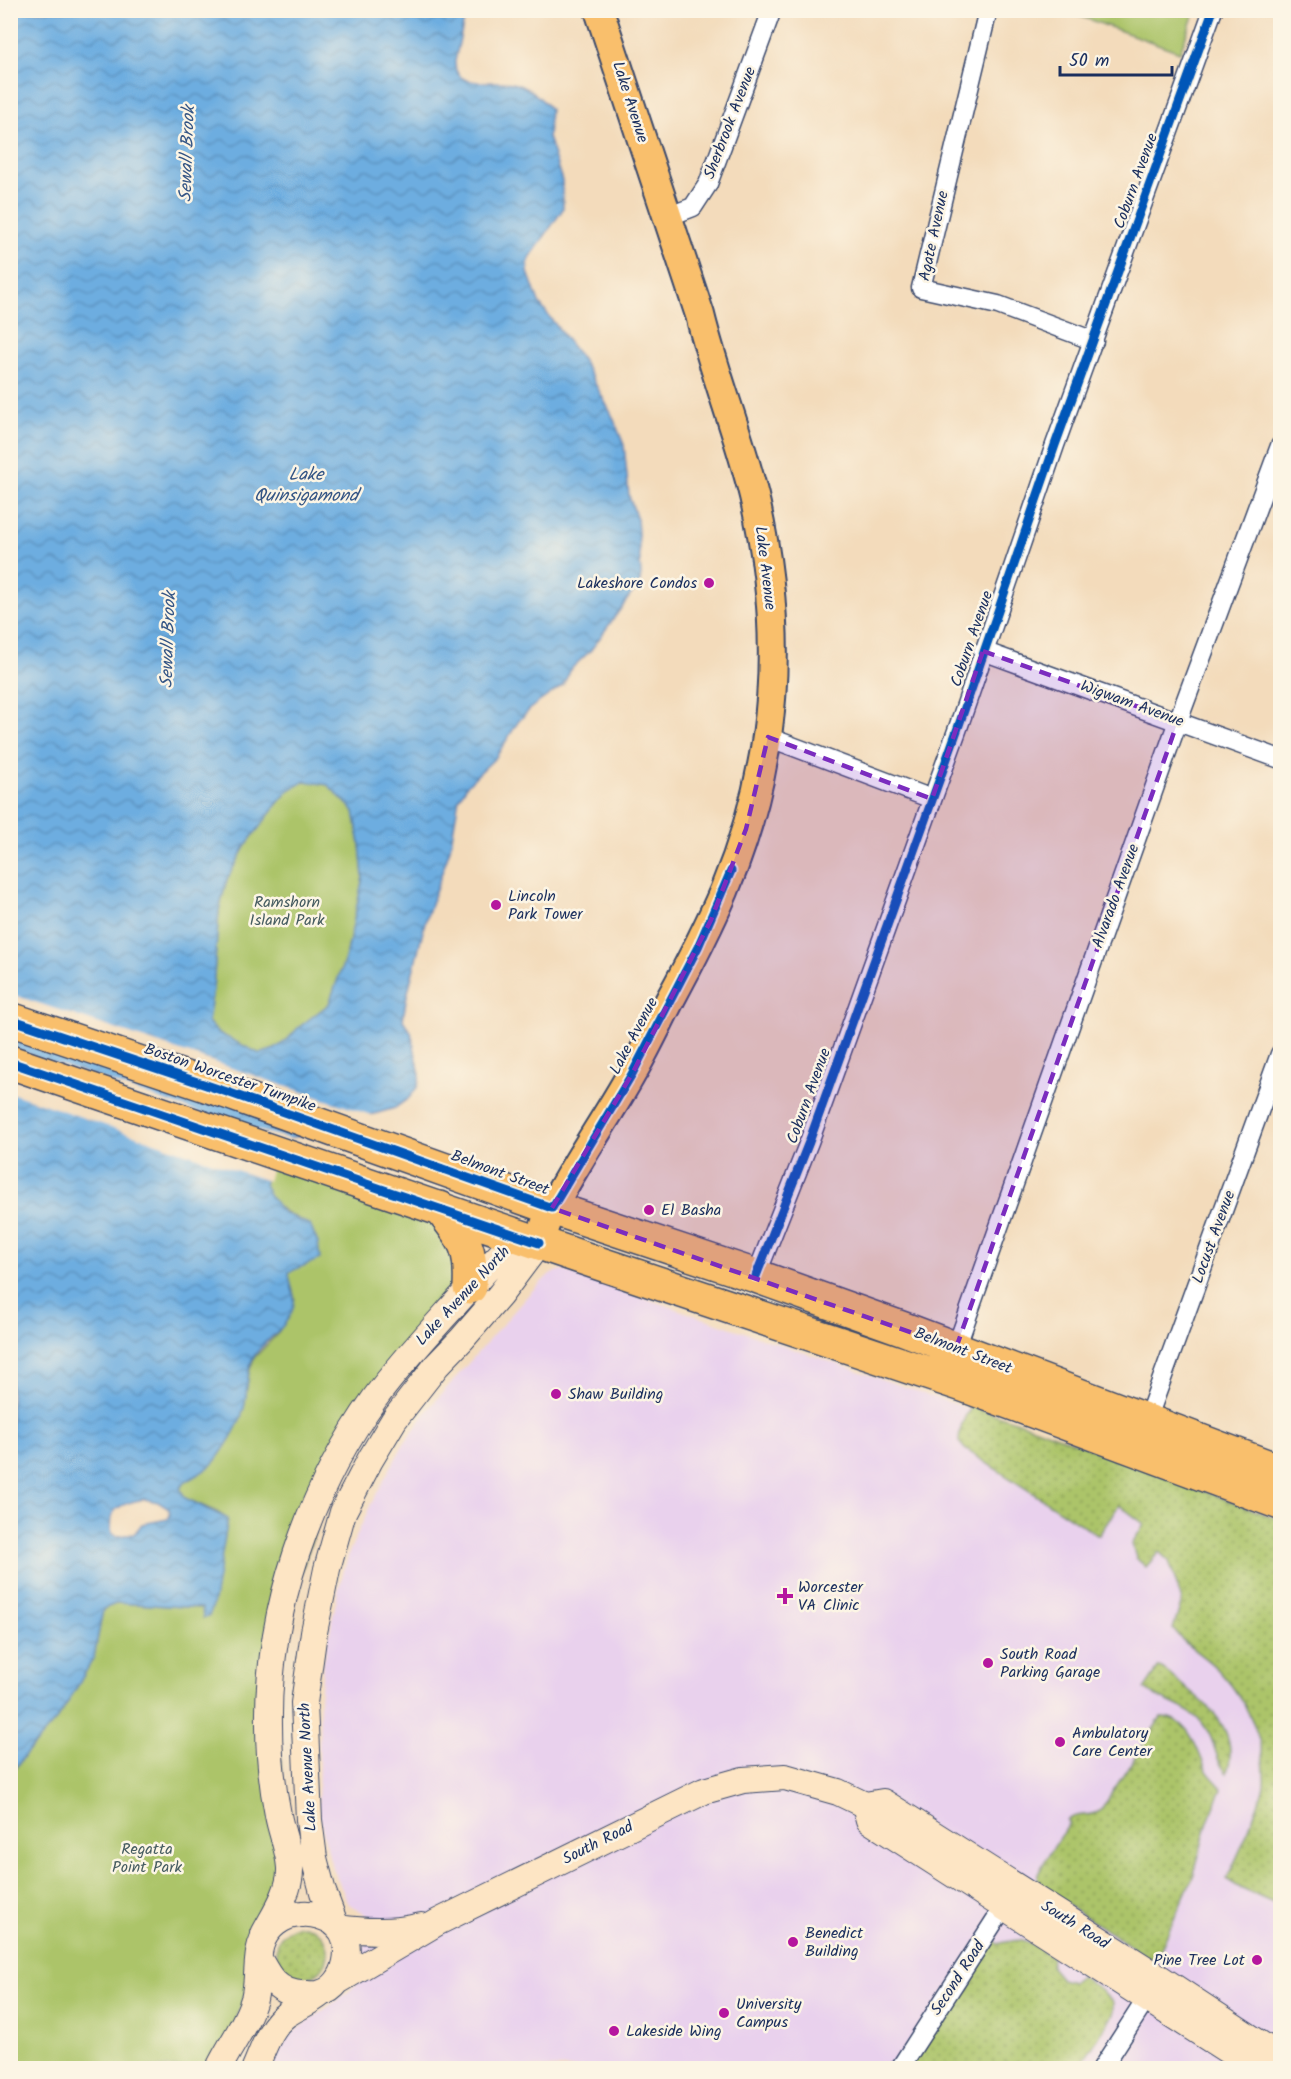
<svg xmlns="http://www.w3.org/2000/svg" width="1291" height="2079" viewBox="0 0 1291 2079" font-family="Kalam,sans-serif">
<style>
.built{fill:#e9d1ed}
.grass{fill:url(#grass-dots);stroke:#647a64;stroke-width:1.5}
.park{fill:#acc469;stroke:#647a64;stroke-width:1.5}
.water{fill:url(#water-waves);stroke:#446e9f;stroke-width:1.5;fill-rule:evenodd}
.pier{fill:#f3dbbb}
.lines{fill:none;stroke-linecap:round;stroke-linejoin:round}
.street-casing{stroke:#3b496c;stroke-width:21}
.secondary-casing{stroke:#3b496c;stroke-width:28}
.primary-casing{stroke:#3b496c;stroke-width:32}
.highway-casing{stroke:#3b496c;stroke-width:36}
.street{stroke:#fff;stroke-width:18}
.secondary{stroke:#fde5c4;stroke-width:26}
.primary{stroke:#f9bf6c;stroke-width:28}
.highway{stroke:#f9bf6c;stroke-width:33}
.cycleway-casing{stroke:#fcf5e5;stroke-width:13}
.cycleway{stroke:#0057b8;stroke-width:9}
.marked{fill:#7b2cbf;fill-opacity:0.2;stroke:#7b2cbf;stroke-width:4.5;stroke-dasharray:12 8;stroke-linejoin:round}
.poi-dot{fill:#b5179e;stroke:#fcf5e5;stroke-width:2}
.labels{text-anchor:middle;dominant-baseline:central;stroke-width:5;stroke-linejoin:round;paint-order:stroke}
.street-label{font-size:16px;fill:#1b2f5e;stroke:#fcf5e5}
.poi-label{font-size:16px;fill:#1b2f5e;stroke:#fcf5e5;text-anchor:start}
.park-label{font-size:16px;fill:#465c61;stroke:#fcf5e5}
.water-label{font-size:18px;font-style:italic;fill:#345585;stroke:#fcf5e5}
</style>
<defs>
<pattern id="grass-dots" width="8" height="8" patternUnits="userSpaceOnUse" patternTransform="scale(1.5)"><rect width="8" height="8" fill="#acc469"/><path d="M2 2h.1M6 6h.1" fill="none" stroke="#8ba05a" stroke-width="1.8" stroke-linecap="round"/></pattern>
<pattern id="water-waves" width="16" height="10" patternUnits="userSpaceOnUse" patternTransform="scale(1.5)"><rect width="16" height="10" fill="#6dade0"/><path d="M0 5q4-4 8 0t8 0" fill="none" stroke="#598db9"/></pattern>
</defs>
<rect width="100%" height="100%" fill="#fcf5e5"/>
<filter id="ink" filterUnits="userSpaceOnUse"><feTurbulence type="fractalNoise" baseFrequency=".0167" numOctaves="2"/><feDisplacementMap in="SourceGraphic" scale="12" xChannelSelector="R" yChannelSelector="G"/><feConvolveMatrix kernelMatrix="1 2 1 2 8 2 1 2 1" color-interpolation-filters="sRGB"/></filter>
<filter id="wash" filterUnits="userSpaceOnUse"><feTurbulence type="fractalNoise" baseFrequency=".008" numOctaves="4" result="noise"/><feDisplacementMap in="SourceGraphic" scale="24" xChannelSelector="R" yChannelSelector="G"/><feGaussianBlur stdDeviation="1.35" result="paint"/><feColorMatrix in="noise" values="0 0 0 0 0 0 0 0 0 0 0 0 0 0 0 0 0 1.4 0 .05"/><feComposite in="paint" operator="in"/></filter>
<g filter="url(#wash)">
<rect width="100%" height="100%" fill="#f3dbbb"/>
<!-- built -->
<path class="built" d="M 562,1270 L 981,1413 L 1280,1520 L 1280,2068 L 272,2068 L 284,2039 L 347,1993 L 362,1979 L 366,1915 L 349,1904 L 332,1868 L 318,1811 L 320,1700 L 323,1665 L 339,1587 L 350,1550 L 371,1504 L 403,1445 L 430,1407 L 531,1292 L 550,1274 Z"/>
<!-- grass -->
<path class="grass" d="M 967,1405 L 1036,1428 L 1280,1520 L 1280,1906 L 1242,1889 L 1226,1879 C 1239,1856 1248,1832 1257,1807 C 1259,1800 1263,1792 1264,1785 C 1266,1742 1249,1704 1220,1672 C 1206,1656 1185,1647 1173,1629 L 1182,1601 L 1169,1561 L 1159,1552 L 1146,1567 L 1136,1558 L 1132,1544 L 1144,1524 L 1119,1505 L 1099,1535 L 1097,1535 L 965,1449 L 959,1442 C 959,1430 962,1420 970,1409 Z
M 1159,1667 C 1168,1670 1174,1678 1181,1684 C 1211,1707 1240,1731 1227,1773 C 1215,1761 1216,1744 1207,1730 C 1193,1707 1165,1703 1144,1689 Z
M 1161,1717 C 1189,1717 1196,1747 1205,1767 C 1209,1776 1217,1781 1222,1789 L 1207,1824 L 1194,1874 L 1160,1951 L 1157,1958 L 1152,1960 L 1040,1887 C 1039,1884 1037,1882 1037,1878 C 1038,1868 1063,1834 1070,1823 L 1067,1820 C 1077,1812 1089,1818 1100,1811 Z
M276 1952a26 26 0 1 1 52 0a26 26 0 1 1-52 0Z
M 995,1939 L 998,1944 C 1027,1936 1028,1941 1052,1957 L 1051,1967 L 1061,1979 L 1073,1982 L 1081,1976 L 1102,1990 L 1113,2003 L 1113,2015 L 1078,2068 L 906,2068 L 991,1941 Z"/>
<!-- park -->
<path class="park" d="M 1065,11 L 1195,11 L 1180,52 Z
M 305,780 L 328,785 L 354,811 L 360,844 L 363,877 L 347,953 L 329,1004 L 298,1028 L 288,1039 L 275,1049 L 260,1054 L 218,1033 L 208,1022 L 213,989 L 219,910 L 227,879 L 246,845 L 277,804 L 289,790 Z
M 278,1153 L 440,1208 L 471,1264 L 339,1457 L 272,1662 L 290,1868 L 219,2068 L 11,2068 L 11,1774 L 25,1755 L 58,1718 L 77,1687 L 94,1657 L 103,1609 L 118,1603 L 202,1608 L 215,1587 L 228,1519 L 217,1512 L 185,1498 L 180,1488 L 244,1408 L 249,1372 L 254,1358 L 278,1333 L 295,1299 L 289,1279 L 289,1272 L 300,1266 L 310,1225 C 295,1217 266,1206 264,1184 C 264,1174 273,1162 278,1153 Z"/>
<!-- water -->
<path class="water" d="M 11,11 L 466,11 L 455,61 C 453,91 493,79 512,83 C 527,86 541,98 550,109 L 548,137 L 562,181 L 563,209 L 531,256 L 528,264 L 528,272 L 539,303 L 583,361 L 612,415 L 624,445 L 629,496 L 637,519 L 641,574 L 640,582 L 591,650 L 571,669 L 563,685 L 532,707 L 518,722 L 496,757 L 468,784 L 459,798 L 450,849 L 426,919 L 406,1000 L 403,1020 L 411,1032 L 420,1075 L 418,1086 L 409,1098 L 395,1108 L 291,1138 L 281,1147 L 269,1169 L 264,1184 L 268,1193 L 282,1212 L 310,1225 L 318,1243 L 320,1259 L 289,1272 C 289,1285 297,1295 293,1308 C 286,1331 263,1340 253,1358 C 246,1373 248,1391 244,1408 C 239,1427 227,1445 216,1460 C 207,1473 186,1478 180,1488 L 185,1498 L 228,1519 L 213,1606 L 209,1616 L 203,1618 L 202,1608 L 118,1603 L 103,1609 L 94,1657 L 77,1687 L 58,1718 L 25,1755 L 11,1774 ZM 305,781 L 328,785 L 354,811 L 360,844 L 363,877 L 347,953 L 329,1004 L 298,1028 L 288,1039 L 275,1049 L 260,1054 L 218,1033 L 208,1022 L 213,989 L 219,910 L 227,879 L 246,845 L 277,804 L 289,790 ZM 144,1499 L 158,1502 L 169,1509 L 170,1515 L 168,1519 L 142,1524 L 134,1534 L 118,1536 L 112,1534 C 105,1508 123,1503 144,1499 Z"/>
<!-- pier -->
<path class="pier" d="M 11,994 L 374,1116 L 358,1121 L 335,1133 L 11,1034 Z
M 11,1048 L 235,1125 L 295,1140 L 283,1149 L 271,1170 L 268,1181 L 11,1093 Z"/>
</g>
<g filter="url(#ink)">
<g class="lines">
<!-- street casing -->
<g class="street-casing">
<path id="street" d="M 988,10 L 921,288 L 998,305 L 1094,341
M 667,217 L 693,207 L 708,184 L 772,10
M 983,651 L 1280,759
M 768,737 L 932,799
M 756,1276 L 809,1142 L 847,1037 L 959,725 L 1055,445 L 1213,10
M 956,1348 L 1178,721 L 1280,446
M 1147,1420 L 1280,1054
M 900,2068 L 1010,1897
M 1102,2068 L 1153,1989"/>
</g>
<!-- secondary casing -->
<g class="secondary-casing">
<path id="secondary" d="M 865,1805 L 869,1820 L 1255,2068
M 335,1924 L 323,1892 L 314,1858 L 309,1820 L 304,1703 L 314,1632 L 327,1569 L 343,1512 L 370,1460 L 394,1420 L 437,1365 L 462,1339 L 500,1295 L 539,1243
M 339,1928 C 367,1932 393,1933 421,1926
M 264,1934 C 274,1915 291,1891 290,1868 C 289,1850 281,1832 278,1815 C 272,1785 269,1755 269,1725 C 267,1610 309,1491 375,1398 C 400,1364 429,1333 457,1302 C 478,1279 497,1257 519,1236
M 338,1981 L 438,1922 L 704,1791 L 743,1780 L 785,1777 L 838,1792 L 865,1805 L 883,1802 L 1160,1978 L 1280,2057
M 219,2068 C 230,2045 247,2024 254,1999 C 261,1971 251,1942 276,1923 C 284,1917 292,1914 302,1914 C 313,1913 327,1917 336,1924 C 356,1942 347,1986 321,1993 C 317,1995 311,1994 307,1994 C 294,1995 283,1991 274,1982 C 268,1976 263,1966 259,1959
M 255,2068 C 263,2050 270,2026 287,2014 C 298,2007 310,2002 320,1994"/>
</g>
<!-- primary casing -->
<g class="primary-casing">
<path id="primary" d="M 539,1243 C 543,1231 547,1217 553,1206 C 577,1160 607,1118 632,1073 C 646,1049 658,1023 671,998 C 690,963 708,928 724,891 C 778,761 786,633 754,496 C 739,434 715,376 700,315 L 599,10"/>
</g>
<!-- highway casing -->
<g class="highway-casing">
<path id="highway" d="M 10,1019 L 230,1093 L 552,1208 L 756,1276 L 904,1329 L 1280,1471
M 10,1062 L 586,1259 L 963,1385 L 1280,1503
M 440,1208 C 464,1239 472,1246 470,1287"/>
</g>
<!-- street -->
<use href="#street" class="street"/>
<!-- secondary -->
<use href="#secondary" class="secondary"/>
<!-- primary -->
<use href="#primary" class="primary"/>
<!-- highway -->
<use href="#highway" class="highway"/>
<!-- cycleway casing -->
<g class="cycleway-casing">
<path id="cycleway" d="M 10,1019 L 230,1093 L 552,1208 L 632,1074 L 698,947 L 731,871
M 10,1062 L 539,1243
M 756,1276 L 809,1142 L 847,1037 L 959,725 L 1055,445 L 1213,10"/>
</g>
<!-- cycleway -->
<use href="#cycleway" class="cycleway"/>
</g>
</g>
<!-- marked area -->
<path class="marked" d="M 983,651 L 1178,721 L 956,1348 L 552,1208 L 632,1074 L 711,920 L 746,829 L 768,737 L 932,799 Z"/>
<!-- markers -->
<g class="poi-dot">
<circle cx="709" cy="583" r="6"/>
<circle cx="496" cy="905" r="6"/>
<circle cx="649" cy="1210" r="6"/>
<circle cx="556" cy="1394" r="6"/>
<path d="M782 1587h6v6h6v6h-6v6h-6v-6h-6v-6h6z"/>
<circle cx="988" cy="1663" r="6"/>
<circle cx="1060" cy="1742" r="6"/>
<circle cx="793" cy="1942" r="6"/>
<circle cx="1257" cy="1960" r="6"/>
<circle cx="724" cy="2013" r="6"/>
<circle cx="614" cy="2031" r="6"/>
</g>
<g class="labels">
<!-- street labels -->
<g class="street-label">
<text transform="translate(630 102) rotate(72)">Lake Avenue</text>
<text transform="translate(730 123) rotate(-69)">Sherbrook Avenue</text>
<text transform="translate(1136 181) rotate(-70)">Coburn Avenue</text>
<text transform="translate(934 236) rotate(-78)">Agate Avenue</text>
<text transform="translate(765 568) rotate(83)">Lake Avenue</text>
<text transform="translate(972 639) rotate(-71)">Coburn Avenue</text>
<text transform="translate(1132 704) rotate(20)">Wigwam Avenue</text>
<text transform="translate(1116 896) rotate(-70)">Alvarado Avenue</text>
<text transform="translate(634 1036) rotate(-62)">Lake Avenue</text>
<text transform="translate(230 1078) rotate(19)">Boston Worcester Turnpike</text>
<text transform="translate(809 1096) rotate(-70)">Coburn Avenue</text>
<text transform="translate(500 1173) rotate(20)">Belmont Street</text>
<text transform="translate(1214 1237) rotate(-70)">Locust Avenue</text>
<text transform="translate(463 1296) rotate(-47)">Lake Avenue North</text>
<text transform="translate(963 1351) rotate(21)">Belmont Street</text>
<text transform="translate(308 1767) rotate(-93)">Lake Avenue North</text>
<text transform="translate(598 1843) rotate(-27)">South Road</text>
<text transform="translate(1075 1925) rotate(32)">South Road</text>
<text transform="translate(958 1978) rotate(-57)">Second Road</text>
</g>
<!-- poi labels -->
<g class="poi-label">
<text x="697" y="583" text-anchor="end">Lakeshore Condos</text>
<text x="508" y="896">Lincoln<tspan x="508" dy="18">Park Tower</tspan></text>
<text x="661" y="1210">El Basha</text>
<text x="568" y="1394">Shaw Building</text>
<text x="798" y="1587">Worcester<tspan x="798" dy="18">VA Clinic</tspan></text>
<text x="1000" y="1654">South Road<tspan x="1000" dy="18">Parking Garage</tspan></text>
<text x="1072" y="1733">Ambulatory<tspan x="1072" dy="18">Care Center</tspan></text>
<text x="805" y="1933">Benedict<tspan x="805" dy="18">Building</tspan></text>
<text x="1245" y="1960" text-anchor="end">Pine Tree Lot</text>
<text x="736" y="2004">University<tspan x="736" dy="18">Campus</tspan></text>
<text x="626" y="2031">Lakeside Wing</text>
</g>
<!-- park labels -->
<g class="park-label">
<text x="287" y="902">Ramshorn<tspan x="287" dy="18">Island Park</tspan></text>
<text x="147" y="1849">Regatta<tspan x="147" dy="18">Point Park</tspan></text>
</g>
<!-- water labels -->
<g class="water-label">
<text transform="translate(188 154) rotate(-88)">Sewall Brook</text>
<text x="306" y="475">Lake<tspan x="306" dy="21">Quinsigamond</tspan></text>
<text transform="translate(169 640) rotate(-88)">Sewall Brook</text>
</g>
</g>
<!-- margin -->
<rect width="1291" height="2079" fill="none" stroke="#fcf5e5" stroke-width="36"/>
<!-- scale -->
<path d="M1060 66v9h112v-9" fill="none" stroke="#1b2f5e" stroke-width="3"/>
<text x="1069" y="66" font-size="18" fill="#1b2f5e" stroke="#fcf5e5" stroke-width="4.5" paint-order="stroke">50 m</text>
</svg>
